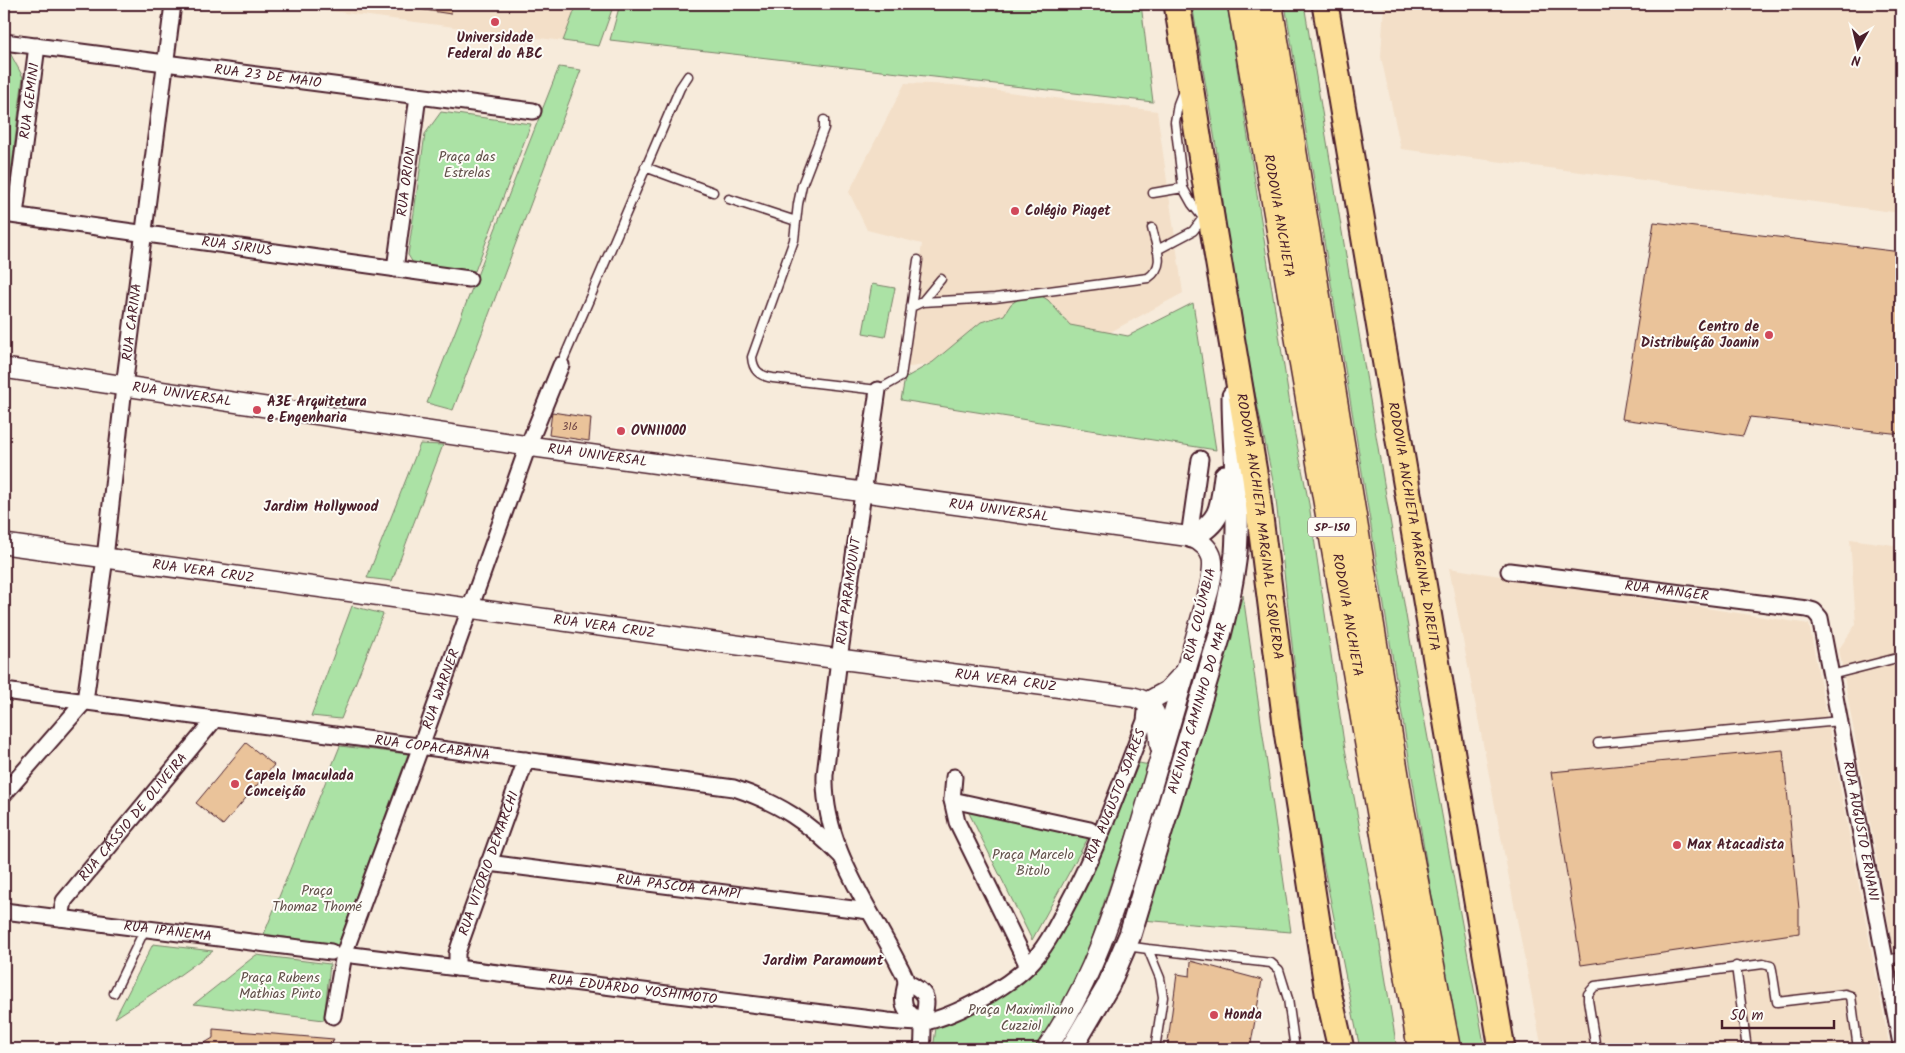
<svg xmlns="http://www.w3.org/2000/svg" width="1905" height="1053" viewBox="0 0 1905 1053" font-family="Kalam,sans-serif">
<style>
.built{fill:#f3dfc8}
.green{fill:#abe2a5;stroke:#7a8068}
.building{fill:#eac39a;stroke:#4a1f2b}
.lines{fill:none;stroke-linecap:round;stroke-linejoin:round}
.service-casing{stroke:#4a1f2b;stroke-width:11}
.minor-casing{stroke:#4a1f2b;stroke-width:19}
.tertiary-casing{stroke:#4a1f2b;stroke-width:22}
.secondary-casing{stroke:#4a1f2b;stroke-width:25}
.trunk-casing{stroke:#4a1f2b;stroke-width:29}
.motorway-casing{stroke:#4a1f2b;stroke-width:31}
.service{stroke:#fdfcf7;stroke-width:8}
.minor{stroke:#fdfcf7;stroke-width:15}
.tertiary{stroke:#fdfcf7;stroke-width:19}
.secondary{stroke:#fdfcf7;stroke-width:21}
.trunk{stroke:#fcde96;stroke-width:25}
.motorway{stroke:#fcde96;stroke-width:28}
.poi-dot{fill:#d1495b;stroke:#fdfcf7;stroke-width:2}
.labels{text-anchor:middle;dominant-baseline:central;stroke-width:4;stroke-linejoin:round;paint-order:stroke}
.number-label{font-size:11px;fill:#724847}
.shield{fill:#fdfcf7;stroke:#806168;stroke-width:1}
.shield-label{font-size:12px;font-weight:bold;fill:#4a1f2b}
.poi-label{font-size:14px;font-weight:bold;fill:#4a1f2b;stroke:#fdfcf7;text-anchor:start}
.street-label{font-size:14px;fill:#4a1f2b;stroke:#fdfcf7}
.park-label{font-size:14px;fill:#62504a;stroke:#fdfcf7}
.neighbourhood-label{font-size:15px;font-weight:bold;fill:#4a1f2b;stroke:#fdfcf7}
</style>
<rect width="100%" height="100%" fill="#f7ebdb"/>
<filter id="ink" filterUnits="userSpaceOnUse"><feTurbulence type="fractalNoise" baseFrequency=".02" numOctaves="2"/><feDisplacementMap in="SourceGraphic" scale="10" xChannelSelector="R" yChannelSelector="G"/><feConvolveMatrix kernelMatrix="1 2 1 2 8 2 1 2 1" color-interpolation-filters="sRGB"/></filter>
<g filter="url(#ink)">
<!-- built -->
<path class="built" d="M 276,4 L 577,4 L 563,41 Z
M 1384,4 L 1901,4 L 1901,213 L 1401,149 L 1381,57 Z
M 905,83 L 953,85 L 1157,111 L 1183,293 L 1101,337 L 904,368 L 922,244 L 867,230 L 849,192 Z
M 1850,539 L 1901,546 L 1901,993 L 1839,649 L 1856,624 Z
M 1449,568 L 1809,624 L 1890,1049 L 1542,1049 Z"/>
<!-- green -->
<path class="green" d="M 577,4 L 614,4 L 599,46 L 563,41 Z
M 620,4 L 1141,4 L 1153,102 L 610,40 Z
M 1192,4 L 1227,4 L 1294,430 L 1309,504 L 1344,743 L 1369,877 L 1397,1049 L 1360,1049 L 1308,787 L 1275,491 L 1235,296 L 1216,146 Z
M 1285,4 L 1304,4 L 1413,657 L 1485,1049 L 1457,1049 Z
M 4,52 L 10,53 L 23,77 L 9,189 L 4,193 Z
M 559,67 L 581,70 L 453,410 L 427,403 Z
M 441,112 L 531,124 L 475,271 L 413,263 L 408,255 L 425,134 Z
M 872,284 L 895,288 L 885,337 L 863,333 Z
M 1032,290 L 1048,300 L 1070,325 L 1128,336 L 1193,303 L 1216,450 L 901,400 L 905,378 L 933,362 L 981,322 L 1004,315 L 1011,304 Z
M 420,444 L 443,445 L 392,581 L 367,578 Z
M 1243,595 L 1291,932 L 1142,920 Z
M 352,606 L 383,614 L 341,719 L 311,716 Z
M 340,746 L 408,754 L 338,945 L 264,934 Z
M 1139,763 L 1150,765 L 1079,977 L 1045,1039 L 1034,1049 L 933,1049 L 936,1028 L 963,1011 L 1010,989 L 1030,975 L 1055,939 L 1088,879 L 1114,824 Z
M 968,811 L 1088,838 L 1032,940 Z
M 153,944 L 213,951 L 167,984 L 115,1018 Z
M 256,955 L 330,964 L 324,1020 L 194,1004 Z"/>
<!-- building -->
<path class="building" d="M 386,4 L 452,4 L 451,14 Z
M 1654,222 L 1901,252 L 1901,434 L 1750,417 L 1743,436 L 1622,419 Z
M 552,412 L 591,418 L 589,441 L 549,435 Z
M 246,743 L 274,765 L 223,825 L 196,803 Z
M 1783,750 L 1799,909 L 1799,933 L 1581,965 L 1551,772 Z
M 1191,961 L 1262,980 L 1250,1049 L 1167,1049 L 1177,974 L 1190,976 Z
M 213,1029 L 334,1039 L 328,1049 L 195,1049 L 213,1038 Z"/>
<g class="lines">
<!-- service casing -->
<g class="service-casing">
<path id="service" d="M 1183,91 L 1178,104 L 1175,122 L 1183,188 L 1192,204 L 1204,219
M 824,120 L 824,128 L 802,185 L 798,204 L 794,240 L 752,357 C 753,370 759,376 773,378 L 878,390 L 901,377 L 918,260
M 645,167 L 713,192
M 1153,193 L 1183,188
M 729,199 L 796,221
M 1157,250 L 1193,231 L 1203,218
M 922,302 L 941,279
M 911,307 L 922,302 L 995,298 L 1148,278 C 1167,265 1156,248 1152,228
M 561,365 L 680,88 L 688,76
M 1831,675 L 1901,657
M 1598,743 L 1840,721
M 1126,946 L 1148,949 L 1160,978 L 1163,997 L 1155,1049
M 1148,949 L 1271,963 L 1279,970 L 1288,999 L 1295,1049
M 1884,961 L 1901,957
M 1736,966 L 1747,1049
M 114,993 L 145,929
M 1596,1049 L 1588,1000 L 1588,994 L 1595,986 L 1763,964 L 1771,966 L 1772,970 L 1777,1002 L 1845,994 L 1851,996 L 1858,1049"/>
</g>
<!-- minor casing -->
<g class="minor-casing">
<g id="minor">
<path id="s1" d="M 4,42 L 533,111"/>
<path id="s2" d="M 4,214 L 469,279"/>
<path id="s3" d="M 15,215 L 37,46"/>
<path id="s4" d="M 395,269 L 418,96"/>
<path d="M 878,390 L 839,659 L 825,775 C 823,847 868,903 899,965 C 901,969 906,977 906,982 C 906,986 904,990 904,994 C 901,1009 911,1016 923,1022"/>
<path d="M 1189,537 L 1200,459"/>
<path id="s5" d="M 1509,571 L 1807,609 L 1814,611 L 1820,618 L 1901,1044"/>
<path id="s6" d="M 4,691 L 734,788 C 779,803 808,822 841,856"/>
<path d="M 954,777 L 952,800 L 957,822 L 1028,966"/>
<path id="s7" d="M 4,794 L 85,701 L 105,558 L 124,387 L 173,4"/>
<path d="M 952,800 L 1090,830"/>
<path id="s8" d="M 488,863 L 869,911"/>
<path id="s9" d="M 4,911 L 331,952"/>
<path id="s10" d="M 61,918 L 64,901 L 215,719"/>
<path id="s11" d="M 344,954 L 888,1021 C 900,1022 914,1024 925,1022 C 955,1016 1006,988 1028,966 C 1044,950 1055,929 1065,909 C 1098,849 1120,785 1145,721 L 1147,702"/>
<path id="s12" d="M 457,968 L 457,953 L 460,944 L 526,760"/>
<path d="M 906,982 C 934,995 925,1001 923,1025 C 923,1033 923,1041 922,1049"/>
<path id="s13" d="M 333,1016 L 344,954 L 421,746 L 528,446 L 561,365"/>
</g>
</g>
<!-- tertiary casing -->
<g class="tertiary-casing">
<g id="tertiary">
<path id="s14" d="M 4,368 L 528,446 L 1192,537 C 1218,551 1214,564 1209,590 C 1187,668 1164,746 1141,823 C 1117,902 1094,980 1046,1049"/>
<path id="s15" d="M 4,544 L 839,659 L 1133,697 C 1159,703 1158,723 1160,746"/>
<path d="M 1147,702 L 1167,691 L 1183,674"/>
</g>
</g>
<!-- secondary casing -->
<g class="secondary-casing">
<g id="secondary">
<path d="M 1192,537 C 1222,521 1221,507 1225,476"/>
<path id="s16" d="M 1071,1049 L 1108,986 L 1130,935 L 1220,635 C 1227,608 1233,581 1236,553 C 1240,501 1233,448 1233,396"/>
</g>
</g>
<!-- trunk casing -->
<g class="trunk-casing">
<g id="trunk">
<path id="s17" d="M 1177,4 L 1213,229 L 1255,478 L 1287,731 L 1328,992 L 1341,1049"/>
<path id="s18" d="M 1325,4 L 1502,1049"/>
</g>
</g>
<!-- motorway casing -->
<g class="motorway-casing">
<g id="motorway">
<path id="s19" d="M 1242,4 L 1422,1049"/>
<path d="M 1268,4 L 1400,809 L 1446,1049"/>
</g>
</g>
<!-- service -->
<use href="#service" class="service"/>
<!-- minor -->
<use href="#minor" class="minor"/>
<!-- tertiary -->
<use href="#tertiary" class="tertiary"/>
<!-- secondary -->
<use href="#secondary" class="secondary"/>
<!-- trunk -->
<use href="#trunk" class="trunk"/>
<!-- motorway -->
<use href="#motorway" class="motorway"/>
</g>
</g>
<!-- markers -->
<g class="poi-dot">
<circle cx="495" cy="22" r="5"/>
<circle cx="1015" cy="211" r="5"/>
<circle cx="1769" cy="335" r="5"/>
<circle cx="257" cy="410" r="5"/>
<circle cx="621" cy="431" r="5"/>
<circle cx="235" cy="784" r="5"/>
<circle cx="1677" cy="845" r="5"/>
<circle cx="1214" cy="1015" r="5"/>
</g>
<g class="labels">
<!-- number labels -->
<g class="number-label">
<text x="570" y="427">316</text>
</g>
<!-- shield labels -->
<rect class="shield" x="1308" y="517.5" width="48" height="19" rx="4"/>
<g class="shield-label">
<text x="1332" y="527">SP-150</text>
</g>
<!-- poi labels -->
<g class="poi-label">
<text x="495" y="38" text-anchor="middle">Universidade<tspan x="495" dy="16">Federal do ABC</tspan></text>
<text x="1025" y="211">Colégio Piaget</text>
<text x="1759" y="327" text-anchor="end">Centro de<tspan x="1759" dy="16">Distribuíção Joanin</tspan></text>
<text x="267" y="402">A3E Arquitetura<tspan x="267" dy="16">e Engenharia</tspan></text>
<text x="631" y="431">OVNI1000</text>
<text x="245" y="776">Capela Imaculada<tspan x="245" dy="16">Conceição</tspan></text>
<text x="1687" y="845">Max Atacadista</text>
<text x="1224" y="1015">Honda</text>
</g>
<!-- street labels -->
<g class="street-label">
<text stroke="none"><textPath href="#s1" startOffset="266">RUA 23 DE MAIO</textPath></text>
<text stroke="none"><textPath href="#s3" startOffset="115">RUA GEMINI</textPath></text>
<text stroke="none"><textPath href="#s4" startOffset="88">RUA ORION</textPath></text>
<text stroke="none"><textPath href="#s19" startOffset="215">RODOVIA ANCHIETA</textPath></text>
<text stroke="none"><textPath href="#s2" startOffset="235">RUA SIRIUS</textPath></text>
<text stroke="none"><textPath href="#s7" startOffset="505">RUA CARINA</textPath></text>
<text stroke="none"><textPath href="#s14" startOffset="180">RUA UNIVERSAL</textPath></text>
<text stroke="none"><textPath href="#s14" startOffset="600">RUA UNIVERSAL</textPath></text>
<text stroke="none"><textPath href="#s14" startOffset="1005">RUA UNIVERSAL</textPath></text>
<text stroke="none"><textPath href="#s17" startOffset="529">RODOVIA ANCHIETA MARGINAL ESQUERDA</textPath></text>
<text stroke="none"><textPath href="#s18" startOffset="530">RODOVIA ANCHIETA MARGINAL DIREITA</textPath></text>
<text stroke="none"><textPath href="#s15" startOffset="201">RUA VERA CRUZ</textPath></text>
<text transform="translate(849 591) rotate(-82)">RUA PARAMOUNT</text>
<text stroke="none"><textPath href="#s5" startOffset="159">RUA MANGER</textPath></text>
<text transform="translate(1200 615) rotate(-76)">RUA COLÚMBIA</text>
<text stroke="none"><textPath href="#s19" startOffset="620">RODOVIA ANCHIETA</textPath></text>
<text stroke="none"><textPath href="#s15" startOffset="606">RUA VERA CRUZ</textPath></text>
<text stroke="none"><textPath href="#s15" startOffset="1011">RUA VERA CRUZ</textPath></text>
<text stroke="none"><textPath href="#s13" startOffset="345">RUA WARNER</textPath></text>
<text stroke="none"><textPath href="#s16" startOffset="365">AVENIDA CAMINHO DO MAR</textPath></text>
<text stroke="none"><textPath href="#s6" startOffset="432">RUA COPACABANA</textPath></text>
<text stroke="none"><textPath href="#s11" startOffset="896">RUA AUGUSTO SOARES</textPath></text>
<text stroke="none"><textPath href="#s10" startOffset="126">RUA CÁSSIO DE OLIVEIRA</textPath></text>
<text stroke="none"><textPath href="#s5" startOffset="534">RUA AUGUSTO ERNANI</textPath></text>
<text stroke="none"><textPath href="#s12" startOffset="110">RUA VITÓRIO DEMARCHI</textPath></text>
<text stroke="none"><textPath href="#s8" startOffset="192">RUA PASCOA CAMPI</textPath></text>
<text stroke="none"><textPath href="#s9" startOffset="165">RUA IPANEMA</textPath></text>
<text stroke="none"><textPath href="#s11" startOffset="291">RUA EDUARDO YOSHIMOTO</textPath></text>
</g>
<!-- park labels -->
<g class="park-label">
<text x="467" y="157">Praça das<tspan x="467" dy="16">Estrelas</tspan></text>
<text x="1033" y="855">Praça Marcelo<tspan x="1033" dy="16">Bitolo</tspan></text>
<text x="317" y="891">Praça<tspan x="317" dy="16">Thomaz Thomé</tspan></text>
<text x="280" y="978">Praça Rubens<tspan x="280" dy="16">Mathias Pinto</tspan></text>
<text x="1021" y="1010">Praça Maximiliano<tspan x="1021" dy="16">Cuzziol</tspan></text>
</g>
<!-- neighbourhood labels -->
<g class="neighbourhood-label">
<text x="321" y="507">Jardim Hollywood</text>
<text x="823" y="961">Jardim Paramount</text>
</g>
</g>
<!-- margin -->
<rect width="1905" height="1053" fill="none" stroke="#fdfcf7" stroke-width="20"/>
<rect x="10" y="10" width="1885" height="1033" fill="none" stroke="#4a1f2b" stroke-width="2" filter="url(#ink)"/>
<!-- north arrow -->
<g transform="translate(1858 48) rotate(188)" stroke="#fdfcf7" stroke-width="4" paint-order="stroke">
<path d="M0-4L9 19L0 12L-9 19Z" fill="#4a1f2b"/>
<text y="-8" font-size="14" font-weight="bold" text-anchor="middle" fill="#4a1f2b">N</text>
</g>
<!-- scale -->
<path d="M1722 1020v8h112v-8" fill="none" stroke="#4a1f2b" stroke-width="2.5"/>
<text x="1730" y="1020" font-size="15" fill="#4a1f2b" stroke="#fdfcf7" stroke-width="4" paint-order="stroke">50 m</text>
</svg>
